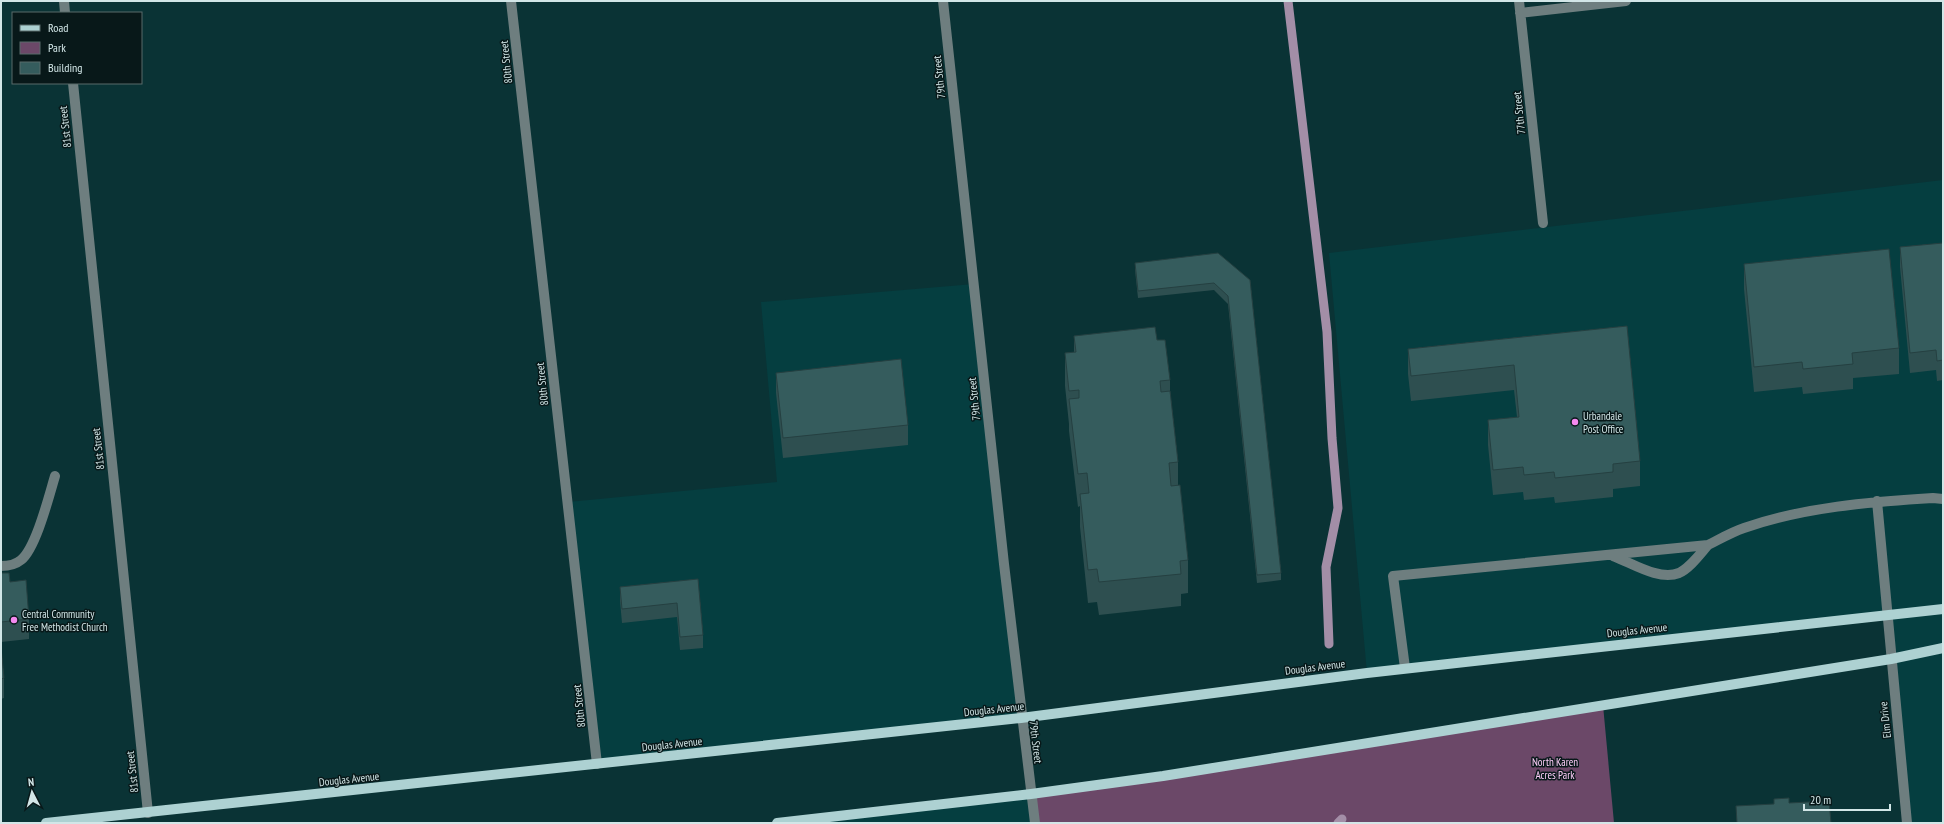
<svg xmlns="http://www.w3.org/2000/svg" width="1944" height="824" viewBox="0 0 1944 824" font-family="'PT Sans Narrow',sans-serif">
<style>
.built{fill:#053e40}
.green{fill:#6b4868}
.lines{fill:none;stroke-linecap:round;stroke-linejoin:round}
.stream{stroke:#a38ea7;stroke-width:9}
.minor{stroke:#6e7e7f;stroke-width:10}
.major{stroke:#add1d2;stroke-width:10}
.wall{fill:#2e4f50}
.building{fill:#355c5d;stroke:#254041}
.poi-dot{fill:#f589ef;stroke:#081819;stroke-width:1.5}
.labels{text-anchor:middle;dominant-baseline:central;stroke-width:3;stroke-linejoin:round;paint-order:stroke}
.street-label{font-size:11px;fill:#d2e6e7;stroke:#081819}
.poi-label{font-size:11px;fill:#d2e6e7;stroke:#081819;text-anchor:start}
.park-label{font-size:11px;fill:#ffcefa;stroke:#081819}
</style>
<rect width="100%" height="100%" fill="#0a3335"/>
<!-- built -->
<path class="built" d="M 1943,180 L 1943,823 L 1907,823 L 1888,614 L 1367,673 L 1329,253 Z
M 974,284 L 1021,718 L 597,764 L 568,502 L 777,482 L 761,302 Z
M 1031,794 L 1035,823 L 777,823 Z"/>
<!-- green -->
<path class="green" d="M 1603,705 L 1614,823 L 1035,823 L 1031,794 Z"/>
<g class="lines">
<!-- stream -->
<path class="stream" d="M 1288,1 L 1327,332 L 1332,438 L 1338,508 L 1326,567 L 1329,644
M 1338,823 L 1342,819"/>
<!-- minor -->
<path class="minor" d="M 64,1 L 65,13
M 511,1 L 597,764
M 943,1 L 1004,564 L 1035,823
M 1519,1 L 1543,223
M 1520,13 L 1626,1
M 73,83 L 148,813
M 1877,501 L 1907,823
M 1613,556 C 1632,563 1659,581 1679,573 C 1690,568 1700,554 1708,545
M 1,566 C 9,566 15,565 21,560 C 36,548 49,496 55,476
M 1405,668 L 1393,576 L 1708,545 C 1720,539 1732,532 1744,528 C 1805,507 1869,502 1933,498 L 1943,499"/>
<!-- major -->
<path class="major" d="M 46,823 L 1021,718 L 1367,673 L 1943,609
M 777,823 L 1031,794 L 1163,776 L 1891,659 L 1943,648"/>
</g>
<!-- wall -->
<path class="wall" d="M 1943,243 L 1943,380 L 1937,381 L 1936,370 L 1910,373 L 1900,267 L 1900,247 Z
M 1135,263 L 1250,280 L 1281,573 L 1281,580 L 1257,583 L 1228,304 L 1214,290 L 1138,298 L 1135,270 Z
M 1744,264 L 1899,348 L 1899,374 L 1853,378 L 1853,389 L 1803,394 L 1802,387 L 1754,392 L 1744,289 Z
M 1627,326 L 1640,461 L 1640,486 L 1613,489 L 1613,497 L 1555,503 L 1554,497 L 1524,500 L 1523,492 L 1493,495 L 1488,445 L 1488,420 L 1517,417 L 1514,390 L 1411,401 L 1408,374 L 1408,349 Z
M 1074,336 L 1157,340 L 1170,380 L 1170,391 L 1178,462 L 1178,485 L 1188,560 L 1188,593 L 1181,594 L 1181,606 L 1099,615 L 1097,602 L 1088,603 L 1080,527 L 1080,506 L 1078,507 L 1069,431 L 1069,424 L 1065,386 L 1065,353 L 1074,352 Z
M 776,373 L 908,425 L 908,445 L 783,458 L 776,393 Z
M 1,573 L 10,582 L 29,619 L 29,639 L 1,642 Z
M 698,579 L 703,635 L 703,648 L 680,650 L 677,617 L 622,623 L 620,601 L 620,587 Z
M 1,647 L 4,678 L 4,698 L 1,699 Z"/>
<!-- building -->
<path class="building" d="M 1943,243 L 1943,360 L 1937,361 L 1936,350 L 1910,353 L 1900,247 Z
M 1889,249 L 1899,348 L 1852,353 L 1853,364 L 1803,369 L 1802,362 L 1754,367 L 1744,264 Z
M 1218,253 L 1250,280 L 1281,573 L 1257,575 L 1228,296 L 1214,283 L 1138,291 L 1135,263 Z
M 1627,326 L 1640,461 L 1613,464 L 1613,472 L 1555,478 L 1554,472 L 1524,475 L 1523,467 L 1493,470 L 1488,420 L 1519,417 L 1514,365 L 1411,376 L 1408,349 Z
M 1155,327 L 1157,340 L 1165,340 L 1170,380 L 1160,381 L 1161,392 L 1170,391 L 1178,462 L 1169,463 L 1171,486 L 1180,485 L 1188,560 L 1180,561 L 1181,574 L 1099,582 L 1097,569 L 1088,570 L 1080,494 L 1089,493 L 1087,473 L 1078,474 L 1069,399 L 1079,398 L 1079,390 L 1069,391 L 1065,353 L 1076,352 L 1074,336 Z
M 901,359 L 908,425 L 783,438 L 776,373 Z
M 1,573 L 9,573 L 10,582 L 26,580 L 29,619 L 1,622 Z
M 698,579 L 703,635 L 680,637 L 677,603 L 622,609 L 620,587 Z
M 1,647 L 4,678 L 1,679 Z
M 1789,798 L 1789,803 L 1829,801 L 1831,823 L 1737,823 L 1736,806 L 1774,804 L 1774,799 Z"/>
<!-- markers -->
<g class="poi-dot">
<circle cx="1575" cy="422" r="4"/>
<circle cx="14" cy="620" r="4"/>
</g>
<g class="labels">
<!-- street labels -->
<g class="street-label">
<text transform="translate(506 62) rotate(-96)">80th Street</text>
<text transform="translate(939 77) rotate(-96)">79th Street</text>
<text transform="translate(1519 113) rotate(-96)">77th Street</text>
<text transform="translate(65 127) rotate(-96)">81st Street</text>
<text transform="translate(542 384) rotate(-96)">80th Street</text>
<text transform="translate(974 399) rotate(-96)">79th Street</text>
<text transform="translate(98 449) rotate(-96)">81st Street</text>
<text transform="translate(1637 630) rotate(-6)">Douglas Avenue</text>
<text transform="translate(1315 667) rotate(-7)">Douglas Avenue</text>
<text transform="translate(579 706) rotate(-96)">80th Street</text>
<text transform="translate(994 709) rotate(-6)">Douglas Avenue</text>
<text transform="translate(1885 720) rotate(-96)">Elm Drive</text>
<text transform="translate(1036 742) rotate(83)">79th Street</text>
<text transform="translate(672 744) rotate(-6)">Douglas Avenue</text>
<text transform="translate(132 772) rotate(-96)">81st Street</text>
<text transform="translate(349 779) rotate(-6)">Douglas Avenue</text>
</g>
<!-- poi labels -->
<g class="poi-label">
<text x="1583" y="416">Urbandale<tspan x="1583" dy="13">Post Office</tspan></text>
<text x="22" y="614">Central Community<tspan x="22" dy="13">Free Methodist Church</tspan></text>
</g>
<!-- park labels -->
<g class="park-label">
<text x="1555" y="762">North Karen<tspan x="1555" dy="13">Acres Park</tspan></text>
</g>
</g>
<!-- border -->
<rect width="1944" height="824" fill="none" stroke="#d2e6e7" stroke-width="4"/>
<!-- legend -->
<rect x="12" y="12" width="130" height="72" fill="#081819" stroke="#596a6b"/>
<rect x="20" y="25" width="20" height="6" fill="#add1d2" stroke="#596a6b"/>
<text x="48" y="32" font-size="12" fill="#d2e6e7">Road</text>
<rect x="20" y="42" width="20" height="12" fill="#6b4868" stroke="#596a6b"/>
<text x="48" y="52" font-size="12" fill="#d2e6e7">Park</text>
<rect x="20" y="62" width="20" height="12" fill="#355c5d" stroke="#596a6b"/>
<text x="48" y="72" font-size="12" fill="#d2e6e7">Building</text>
<!-- north arrow -->
<g transform="translate(32 792) rotate(354)" stroke="#081819" stroke-width="3" paint-order="stroke">
<path d="M0-3L7 15L0 10L-7 15Z" fill="#d2e6e7"/>
<text y="-6" font-size="11" font-weight="bold" text-anchor="middle" fill="#d2e6e7">N</text>
</g>
<!-- scale -->
<path d="M1804 804v6h86v-6" fill="none" stroke="#d2e6e7" stroke-width="2"/>
<text x="1810" y="804" font-size="12" fill="#d2e6e7" stroke="#081819" stroke-width="3" paint-order="stroke">20 m</text>
</svg>
